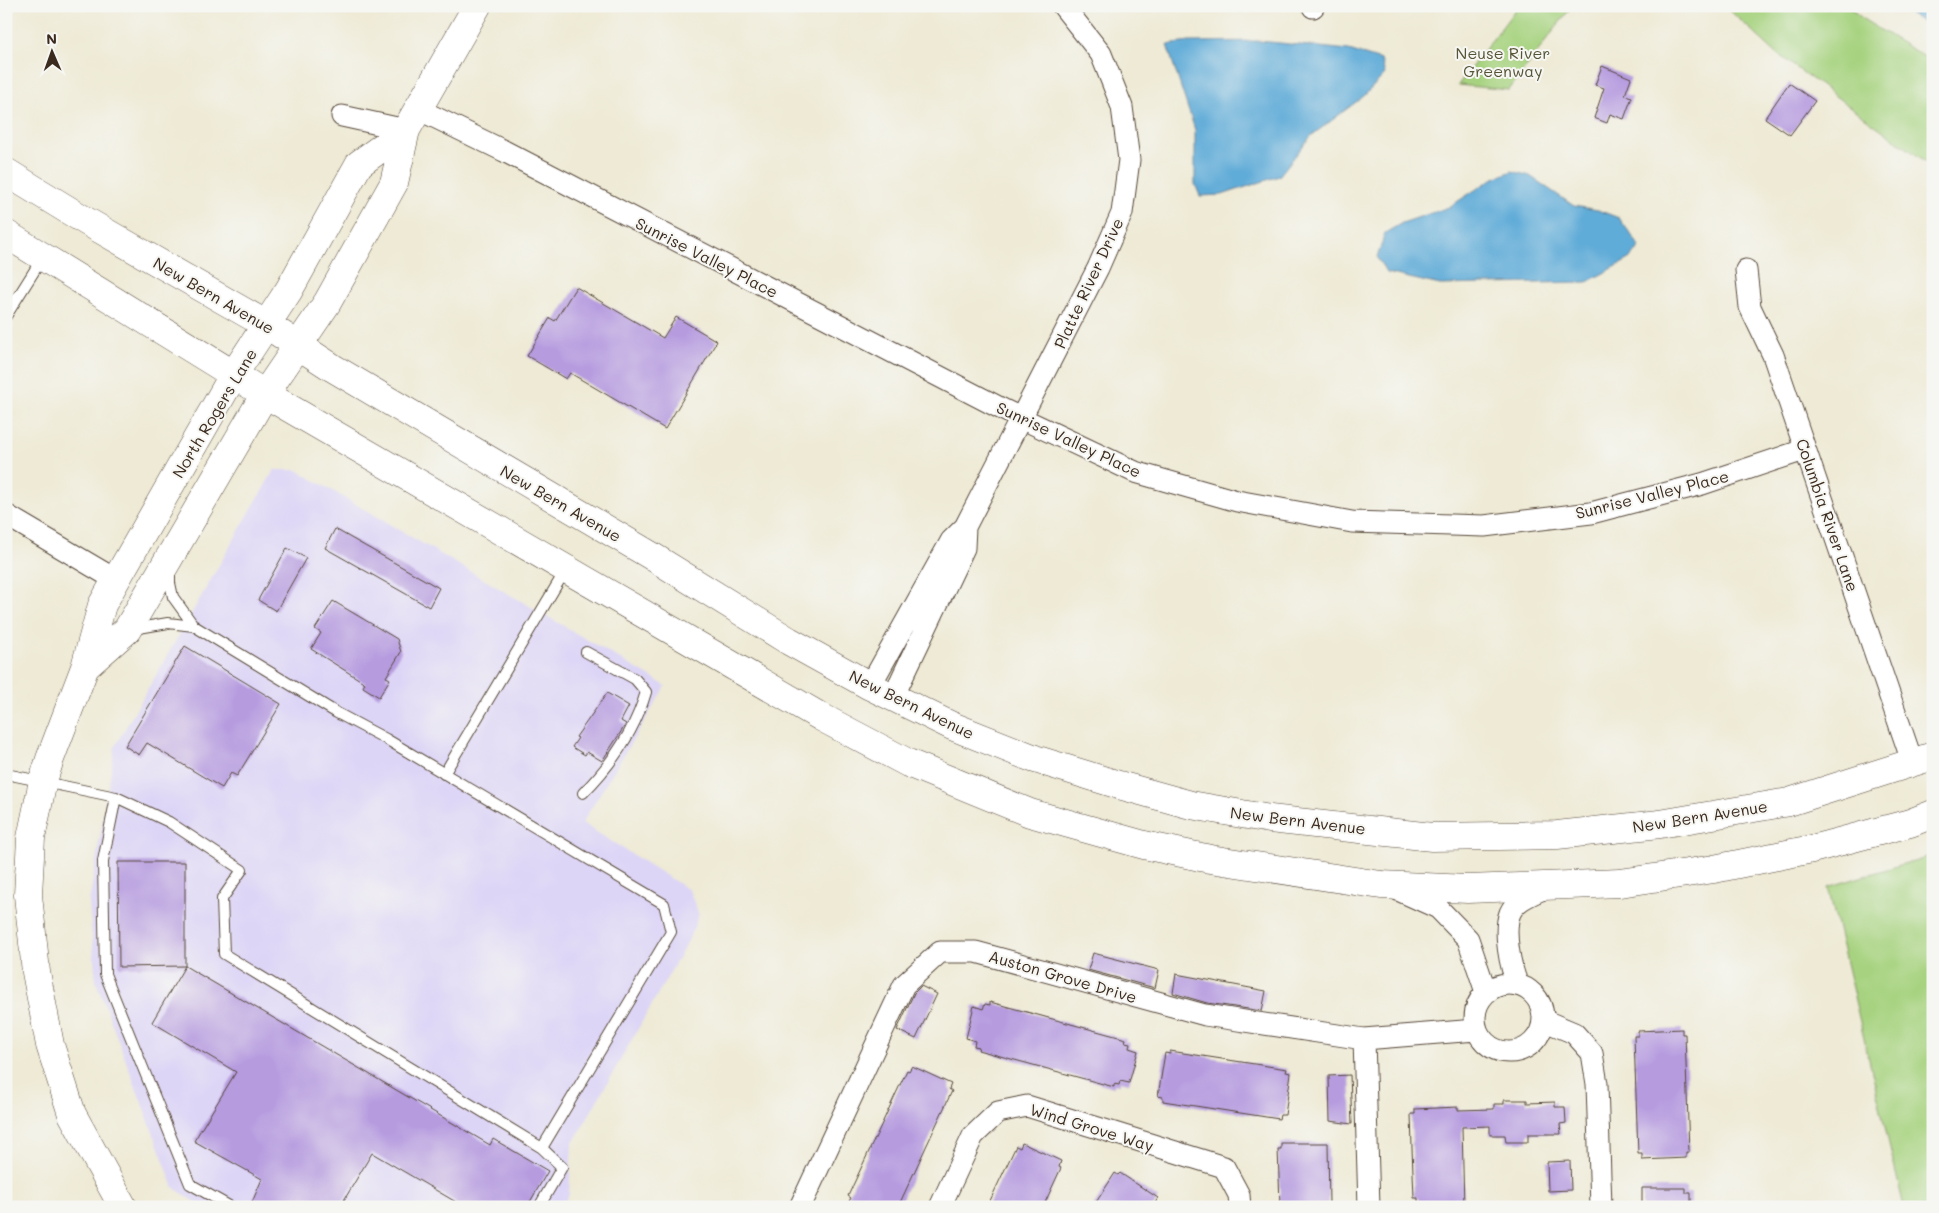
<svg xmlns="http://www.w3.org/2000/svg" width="1939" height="1213" viewBox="0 0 1939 1213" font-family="Mali,sans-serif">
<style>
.built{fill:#ddd5f6}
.green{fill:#a7d380;stroke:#717e4f}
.water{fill:#60acd8;stroke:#4e6b7b}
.building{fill:#b69bdf}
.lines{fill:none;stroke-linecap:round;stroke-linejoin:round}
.lane-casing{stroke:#564739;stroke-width:12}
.street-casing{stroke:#564739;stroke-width:23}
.secondary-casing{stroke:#564739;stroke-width:29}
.primary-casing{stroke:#564739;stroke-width:29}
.lane{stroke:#fff;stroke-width:10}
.street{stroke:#fff;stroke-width:21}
.secondary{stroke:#fff;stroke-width:28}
.primary{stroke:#fff;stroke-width:28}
.labels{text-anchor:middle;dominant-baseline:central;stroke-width:4;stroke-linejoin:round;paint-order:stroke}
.park-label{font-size:16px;fill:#565436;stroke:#f6f6f2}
.street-label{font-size:16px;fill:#3b2a1e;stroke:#f6f6f2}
</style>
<rect width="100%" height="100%" fill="#f6f6f2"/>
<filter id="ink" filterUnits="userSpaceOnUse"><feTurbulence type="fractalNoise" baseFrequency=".02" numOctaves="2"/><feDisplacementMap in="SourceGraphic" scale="10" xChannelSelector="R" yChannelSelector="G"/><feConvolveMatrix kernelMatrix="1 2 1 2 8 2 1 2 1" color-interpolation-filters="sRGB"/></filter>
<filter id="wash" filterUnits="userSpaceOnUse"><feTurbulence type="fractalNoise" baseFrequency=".0096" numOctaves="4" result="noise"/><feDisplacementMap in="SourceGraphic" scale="20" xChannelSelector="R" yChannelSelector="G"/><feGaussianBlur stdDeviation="1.12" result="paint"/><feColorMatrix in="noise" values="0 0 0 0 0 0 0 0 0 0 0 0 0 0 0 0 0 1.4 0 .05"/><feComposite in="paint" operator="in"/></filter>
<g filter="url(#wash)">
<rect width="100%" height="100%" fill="#eeead5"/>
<!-- built -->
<path class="built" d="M 274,470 L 297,470 L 666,686 L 582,823 L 689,890 L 699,915 L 688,941 L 572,1145 L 569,1195 L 561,1207 L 203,1207 L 174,1188 L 96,982 L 89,903 L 115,746 Z"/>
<!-- green -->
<path class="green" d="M 1518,6 L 1572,6 L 1509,90 L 1458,85 Z
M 1725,6 L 1847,6 L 1866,21 L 1933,62 L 1933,167 L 1776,53 Z
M 1933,855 L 1933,1207 L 1904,1207 L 1828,887 Z"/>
<!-- water -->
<path class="water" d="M 1898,6 L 1933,6 L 1933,29 Z
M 1260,41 L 1349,50 L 1381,60 L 1385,74 L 1364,96 L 1311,136 L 1279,176 L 1222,195 L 1200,196 L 1195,184 L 1195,130 L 1167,45 L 1189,42 Z
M 1512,171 L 1530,176 L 1574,206 L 1598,210 L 1619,218 L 1640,247 L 1628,260 L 1587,282 L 1440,285 L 1387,273 L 1377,258 L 1385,233 L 1402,223 L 1449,207 L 1492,179 Z"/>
<g id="blocks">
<!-- building -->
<path class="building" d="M 1602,66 L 1631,78 L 1625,95 L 1632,97 L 1624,119 L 1610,114 L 1607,123 L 1594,118 L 1604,88 L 1595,85 Z
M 1789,83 L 1815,101 L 1790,135 L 1765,118 Z
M 576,287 L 663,338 L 676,317 L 717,341 L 665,429 L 570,373 L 566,379 L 527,356 L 550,318 L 555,321 Z
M 335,529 L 439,588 L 429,607 L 325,548 Z
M 287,548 L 306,558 L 276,611 L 258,600 Z
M 333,601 L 397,639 L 401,652 L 386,677 L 390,679 L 379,697 L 363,687 L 365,683 L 311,649 L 321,633 L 315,629 Z
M 185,646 L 281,704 L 237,776 L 231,773 L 222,788 L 147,743 L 139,755 L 125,746 Z
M 607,693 L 629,706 L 621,721 L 626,724 L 602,761 L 587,752 L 585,755 L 572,747 L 578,738 L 576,737 Z
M 118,862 L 185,862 L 185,966 L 119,967 Z
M 1093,953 L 1159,970 L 1155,988 L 1088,970 Z
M 185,966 L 490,1145 L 493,1139 L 548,1171 L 527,1207 L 454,1207 L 456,1202 L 372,1153 L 340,1207 L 250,1207 L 262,1179 L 194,1141 L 236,1072 L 152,1022 Z
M 1176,974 L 1266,991 L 1262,1011 L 1207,1003 L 1173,993 Z
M 921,986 L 937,994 L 916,1039 L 897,1030 L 914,993 Z
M 990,1002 L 1126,1039 L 1125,1042 L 1130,1043 L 1129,1048 L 1138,1051 L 1129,1083 L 1120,1081 L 1119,1085 L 1114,1084 L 1114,1087 L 978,1050 L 979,1047 L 974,1046 L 975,1041 L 966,1038 L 974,1006 L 983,1009 L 985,1004 L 990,1005 Z
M 1682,1029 L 1682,1034 L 1685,1034 L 1689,1152 L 1686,1152 L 1686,1158 L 1642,1160 L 1642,1154 L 1638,1154 L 1634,1036 L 1638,1036 L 1638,1031 Z
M 1170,1051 L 1287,1069 L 1286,1072 L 1291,1073 L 1285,1115 L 1280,1115 L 1279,1119 L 1163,1101 L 1163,1097 L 1158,1096 L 1165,1053 L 1170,1054 Z
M 912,1066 L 951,1084 L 949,1089 L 952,1091 L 898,1207 L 856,1207 L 848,1203 L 851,1198 L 848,1196 L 907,1070 L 909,1071 Z
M 1350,1075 L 1352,1124 L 1330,1121 L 1329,1076 Z
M 1504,1100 L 1527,1100 L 1527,1103 L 1555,1102 L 1555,1107 L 1565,1107 L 1566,1123 L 1560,1124 L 1561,1134 L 1528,1134 L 1528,1142 L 1506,1142 L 1505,1135 L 1490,1135 L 1490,1126 L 1462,1127 L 1464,1207 L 1418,1207 L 1418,1198 L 1414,1198 L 1412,1148 L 1411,1114 L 1415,1114 L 1415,1109 L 1458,1107 L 1458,1110 L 1494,1109 L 1494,1104 L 1504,1104 Z
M 1022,1143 L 1061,1161 L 1059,1167 L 1061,1168 L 1043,1207 L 987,1207 L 1016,1146 L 1020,1148 Z
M 1281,1143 L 1328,1143 L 1329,1203 L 1326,1204 L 1326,1207 L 1283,1207 L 1283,1205 L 1280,1205 L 1278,1149 L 1281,1149 Z
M 1570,1161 L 1571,1190 L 1548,1191 L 1547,1162 Z
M 1115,1173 L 1118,1175 L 1120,1173 L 1158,1198 L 1153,1207 L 1093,1207 Z
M 1642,1188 L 1686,1188 L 1686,1193 L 1691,1193 L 1691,1207 L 1642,1207 Z"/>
</g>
</g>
<g filter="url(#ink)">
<use href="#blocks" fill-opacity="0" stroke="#564739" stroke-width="1"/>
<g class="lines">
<!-- lane casing -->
<g class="lane-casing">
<path id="lane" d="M 6,316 L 43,257
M 133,629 L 168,623 L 194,626
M 6,774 L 116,797 L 169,822 L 242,870 L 222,899 L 224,954 L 542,1148 L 671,932 L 664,904 L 386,739 L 337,713 L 194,626 L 173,597 L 170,583 L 170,570
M 444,774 L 565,571
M 583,793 C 611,765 635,730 646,692 L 635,679 L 586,652
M 116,797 L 103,861 L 105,974 L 190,1184 L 231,1207
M 539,1207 L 562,1167 L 542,1148"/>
</g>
<!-- street casing -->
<g class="street-casing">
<path id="street" d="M 1313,7 L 1314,6
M 418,109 L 504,151 L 1006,411 L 1135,472 L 1237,501 L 1352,522 L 1484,526 L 1591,513 L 1702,484 L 1804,450
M 342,116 L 406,130
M 1746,270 L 1750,307 L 1773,355 L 1912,761
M 6,515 L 116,580
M 870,686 L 951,541 L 965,527 L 1098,268 L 1122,213 L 1129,160 L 1122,107 L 1101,54 L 1063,6
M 893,697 L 964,548 L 965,527
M 1398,890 L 1438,908 L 1468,939 L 1486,992
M1475 1018a34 34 0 1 1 68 0a34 34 0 1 1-68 0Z
M 1518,985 C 1510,967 1503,931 1510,913 C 1516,899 1533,894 1545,888
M 1543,1020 L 1574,1033 L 1592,1053 L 1597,1084 L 1601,1207
M 1364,1039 L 1369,1207
M 800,1207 L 904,985 L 940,952 L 976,952 L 1205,1015 L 1364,1039 L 1476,1030
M 940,1207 L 973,1136 L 998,1112 L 1027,1106 L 1224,1167 L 1239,1195 L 1240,1207"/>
</g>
<!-- secondary casing -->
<g class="secondary-casing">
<path id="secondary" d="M 85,667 L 127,630 L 265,394 L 327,303 L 394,183 L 406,130 L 477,6
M 123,1207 L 72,1114 L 50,1045 L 36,972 L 28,895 L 31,838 L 43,781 L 50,759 L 85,667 L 102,605 L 116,580 L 234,374 L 289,290 L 359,164 L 406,130"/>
</g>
<!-- primary casing -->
<g class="primary-casing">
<path id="primary" d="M 6,172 L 86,221 L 267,325 L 333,368 L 650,555 L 789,641 L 870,686 L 952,726 L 1035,759 L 1119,785 L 1191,805 L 1270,819 L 1432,837 L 1557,835 L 1660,824 L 1789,802 L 1933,756
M 6,234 L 265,394 L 821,717 L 908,763 L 1030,813 L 1144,845 L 1210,859 L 1381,885 L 1468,889 L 1620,883 L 1714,869 L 1812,849 L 1910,823 L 1933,814"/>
</g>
<!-- lane -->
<use href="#lane" class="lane"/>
<!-- street -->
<use href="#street" class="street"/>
<!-- secondary -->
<use href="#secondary" class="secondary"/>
<!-- primary -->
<use href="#primary" class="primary"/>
</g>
</g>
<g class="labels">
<!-- park labels -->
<g class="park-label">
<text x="1503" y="52">Neuse River<tspan x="1503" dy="18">Greenway</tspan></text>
</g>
<!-- street labels -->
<g class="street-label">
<text transform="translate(707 257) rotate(27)">Sunrise Valley Place</text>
<text transform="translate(1088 283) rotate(-65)">Platte River Drive</text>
<text transform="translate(214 295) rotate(30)">New Bern Avenue</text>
<text transform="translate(214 413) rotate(-59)">North Rogers Lane</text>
<text transform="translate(1069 439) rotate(25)">Sunrise Valley Place</text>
<text transform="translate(1652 494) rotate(-14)">Sunrise Valley Place</text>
<text transform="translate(561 503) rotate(30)">New Bern Avenue</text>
<text transform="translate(1828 515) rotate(71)">Columbia River Lane</text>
<text transform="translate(912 704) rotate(26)">New Bern Avenue</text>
<text transform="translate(1700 816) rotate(-9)">New Bern Avenue</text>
<text transform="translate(1298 820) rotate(7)">New Bern Avenue</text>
<text transform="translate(1063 976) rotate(16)">Auston Grove Drive</text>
<text transform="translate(1092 1127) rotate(17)">Wind Grove Way</text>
</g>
</g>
<!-- margin -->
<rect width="1939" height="1213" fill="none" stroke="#f6f6f2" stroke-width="25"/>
<!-- north arrow -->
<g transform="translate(52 52) rotate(358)" stroke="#f6f6f2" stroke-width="4" paint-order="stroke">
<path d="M0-4L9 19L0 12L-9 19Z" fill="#3b2a1e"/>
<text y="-8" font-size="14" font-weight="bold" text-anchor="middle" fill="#3b2a1e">N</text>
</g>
</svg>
